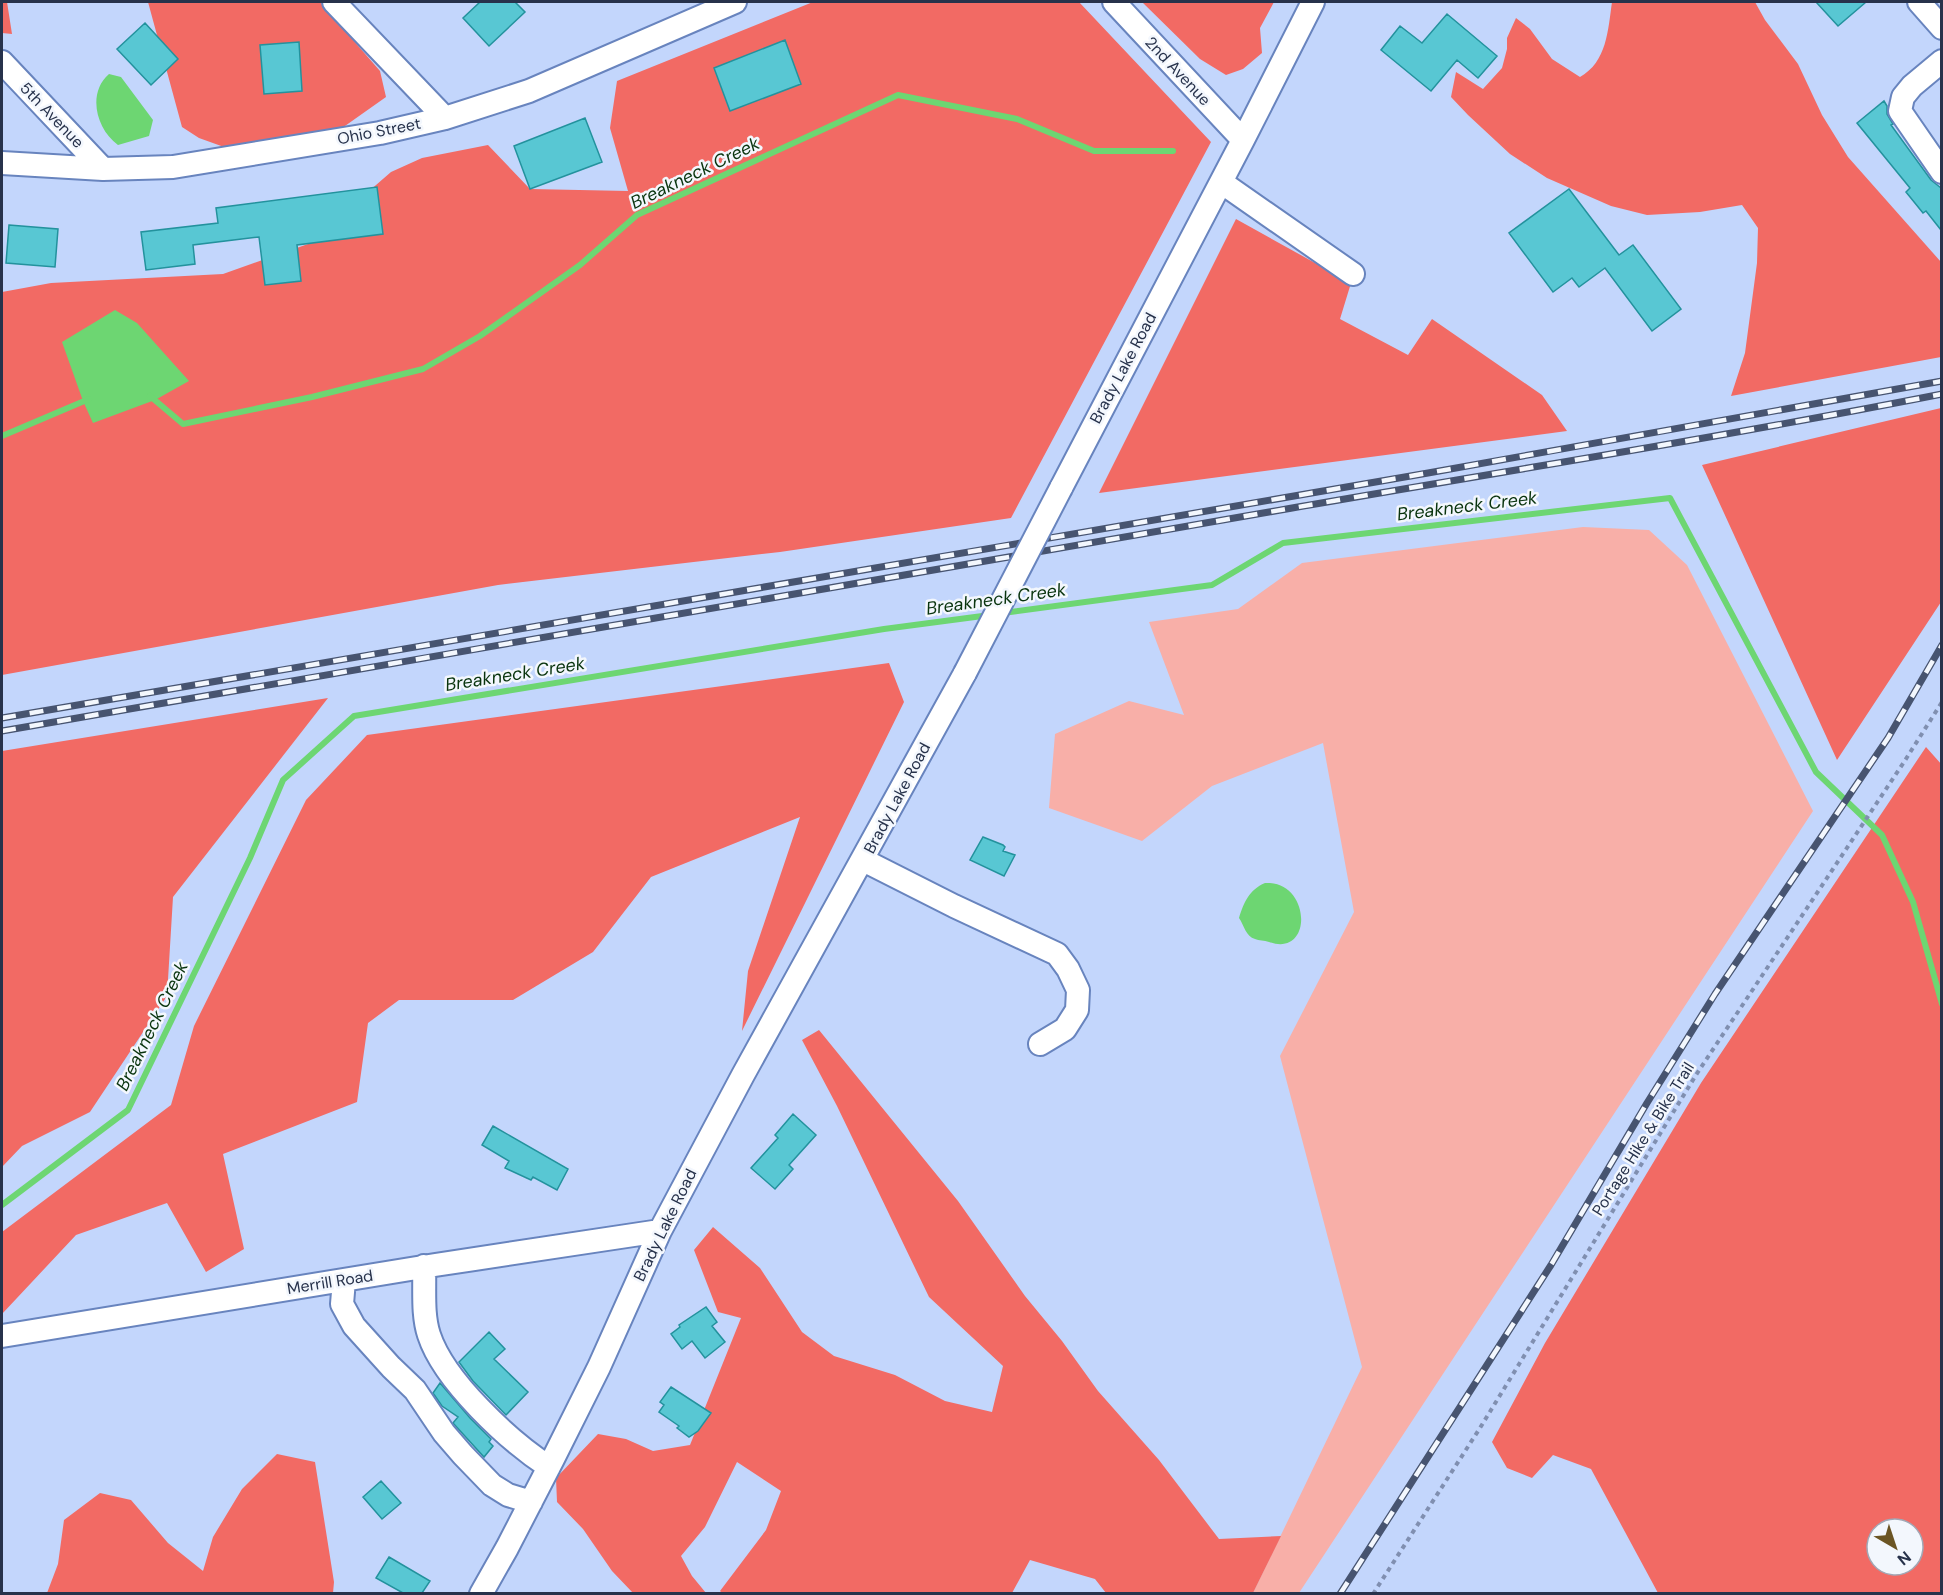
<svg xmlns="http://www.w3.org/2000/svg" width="1943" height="1595" viewBox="0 0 1943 1595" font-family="'DM Sans',sans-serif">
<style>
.green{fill:#f8afa8}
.forest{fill:#f26a64;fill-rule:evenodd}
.water{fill:#6dd672}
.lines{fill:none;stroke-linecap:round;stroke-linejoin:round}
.stream{stroke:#6dd672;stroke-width:6}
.building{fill:#58c7d3;stroke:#23929d;stroke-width:1.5}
.minor-casing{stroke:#6884be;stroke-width:26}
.path{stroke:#808fb0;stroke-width:4;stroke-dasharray:4.5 4.5;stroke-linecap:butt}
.minor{stroke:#fff;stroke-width:22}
.rail-casing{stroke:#475470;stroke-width:7}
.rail{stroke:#f3f7fd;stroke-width:4.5;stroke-dasharray:14;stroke-linecap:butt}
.minor-bridge-casing{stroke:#6884be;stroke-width:26;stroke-linecap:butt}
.minor-bridge{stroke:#fff;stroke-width:22}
.labels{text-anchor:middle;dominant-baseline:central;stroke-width:5;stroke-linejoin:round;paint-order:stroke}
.street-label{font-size:16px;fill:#27324b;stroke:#f3f7fd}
.water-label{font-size:18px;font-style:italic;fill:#09340e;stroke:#f3f7fd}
</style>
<rect width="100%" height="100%" fill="#c3d6fc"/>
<!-- green -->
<path class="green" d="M 1583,527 L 1649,530 L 1687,565 L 1813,811 L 1299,1593 L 1253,1593 L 1362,1367 L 1280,1056 L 1354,912 L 1323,743 L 1212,786 L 1142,841 L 1049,808 L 1055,734 L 1129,701 L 1184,715 L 1149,622 L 1238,609 L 1302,563 Z"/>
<!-- forest -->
<path class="forest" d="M 2,2 L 7,2 L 12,34 L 2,33 Z
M 148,2 L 320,2 L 380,71 L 386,97 L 335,133 L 224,147 L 199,138 L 182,127 Z
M 813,2 L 1079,2 L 1211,142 L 1011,518 L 780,552 L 498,585 L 2,675 L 2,292 L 51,283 L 223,274 L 308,244 L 391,172 L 422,158 L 488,145 L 530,189 L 628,191 L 610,128 L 617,81 Z
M 1142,2 L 1274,2 L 1260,28 L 1262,53 L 1243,69 L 1226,75 L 1200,59 Z
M 1612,2 L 1755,2 L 1765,20 L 1798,64 L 1822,115 L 1848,157 L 1941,262 L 1941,357 L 1731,396 L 1745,353 L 1757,263 L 1758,228 L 1742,205 L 1700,212 L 1647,215 L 1611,206 L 1547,178 L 1510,154 L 1468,115 L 1451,97 L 1456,72 L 1483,89 L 1502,68 L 1507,49 L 1507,38 L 1516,18 L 1530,29 L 1552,59 L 1580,77 C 1607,62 1608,30 1612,2 Z
M 1236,219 L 1351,283 L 1340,319 L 1408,355 L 1432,319 L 1542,395 L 1567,431 L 1099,493 Z
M 1941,408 L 1941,602 L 1837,760 L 1702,465 Z
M 889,663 L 904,702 L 742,1031 L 748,971 L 800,817 L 651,877 L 593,952 L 513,1000 L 399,1000 L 368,1023 L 357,1102 L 223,1154 L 244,1249 L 206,1272 L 167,1203 L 76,1235 L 2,1314 L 2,1232 L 171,1105 L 194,1026 L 306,800 L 367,735 Z
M 328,698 L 173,897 L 167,996 L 90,1112 L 22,1146 L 2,1167 L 2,751 Z
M 1926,747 L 1942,765 L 1941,1593 L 1658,1593 L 1591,1469 L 1553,1455 L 1532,1478 L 1507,1468 L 1492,1442 L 1545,1343 L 1701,1083 ZM 1877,1529 L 1913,1529 L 1913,1565 L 1877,1565 Z
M 819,1030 L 958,1201 L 1025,1296 L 1062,1341 L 1098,1391 L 1159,1460 L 1219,1539 L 1281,1536 L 1253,1593 L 1106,1593 L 1095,1579 L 1030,1560 L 1012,1593 L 722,1593 L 720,1591 L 766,1530 L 781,1491 L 737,1462 L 705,1527 L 681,1556 L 692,1576 L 706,1593 L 633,1593 L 612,1571 L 583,1529 L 557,1502 L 556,1478 L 598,1434 L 626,1439 L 653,1451 L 690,1445 L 741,1318 L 718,1312 L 694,1250 L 713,1227 L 760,1268 L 802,1332 L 834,1356 L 895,1375 L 945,1401 L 992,1412 L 1003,1366 L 929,1297 L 837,1106 L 802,1040 Z
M 277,1454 L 315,1462 L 334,1582 L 333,1593 L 47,1593 L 58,1564 L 64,1520 L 100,1493 L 131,1500 L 168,1543 L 203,1571 L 213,1537 L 242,1489 Z"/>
<!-- water -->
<path class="water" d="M 109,74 L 121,77 L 153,120 L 149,136 L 118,145 C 96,129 87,93 109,74 Z
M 115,310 L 137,323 L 189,381 L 155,400 L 93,423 L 83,401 L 62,342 Z
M 1265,883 C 1311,880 1314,958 1269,942 C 1264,940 1259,941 1255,939 C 1246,937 1244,925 1239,918 C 1244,902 1249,890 1265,883 Z"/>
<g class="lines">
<!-- stream -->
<path class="stream" d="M 150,396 L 183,424 L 312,397 L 423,369 L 480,336 L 580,265 L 637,215 L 898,95 L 1017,119 L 1094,151 L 1173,151
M 2,436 L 89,399
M 1003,613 L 1212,585 L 1283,543 L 1670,498 L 1816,772 L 1882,835 L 1913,902 L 1942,1004
M 2,1205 L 128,1110 L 250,858 L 283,780 L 354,716 L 884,629 L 990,615"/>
</g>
<!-- building -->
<path class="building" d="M 480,2 L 515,2 L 525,12 L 489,46 L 463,18 Z
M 1816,2 L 1866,2 L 1838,26 Z
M 1447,14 L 1497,56 L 1478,78 L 1457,60 L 1431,91 L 1381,50 L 1400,26 L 1422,43 Z
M 145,23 L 178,59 L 151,85 L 117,49 Z
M 785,40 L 801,84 L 730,111 L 714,68 Z
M 299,42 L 302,91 L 264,94 L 260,45 Z
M 1884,101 L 1887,106 L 1887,114 L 1893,124 L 1891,125 L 1931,180 L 1941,188 L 1941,230 L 1926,211 L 1923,213 L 1906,192 L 1910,188 L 1857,123 Z
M 585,118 L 602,162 L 530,189 L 514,146 Z
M 377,187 L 383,234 L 297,245 L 301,281 L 265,285 L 259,237 L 193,245 L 195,264 L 146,270 L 141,232 L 218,223 L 216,208 Z
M 1569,189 L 1619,255 L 1633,245 L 1681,309 L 1652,331 L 1605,268 L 1579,287 L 1572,278 L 1553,292 L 1509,233 Z
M 9,225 L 58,229 L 55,267 L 6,263 Z
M 983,837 L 1003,845 L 1005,847 L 1003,851 L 1015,855 L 1004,876 L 970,860 Z
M 793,1114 L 816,1135 L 789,1165 L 793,1169 L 775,1189 L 751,1168 L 778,1138 L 775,1135 Z
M 493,1126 L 568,1169 L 557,1190 L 533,1177 L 531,1180 L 505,1168 L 509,1161 L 482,1145 Z
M 706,1307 L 717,1322 L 712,1326 L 725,1342 L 705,1358 L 692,1341 L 682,1349 L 671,1334 L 680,1327 L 679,1325 Z
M 489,1332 L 505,1349 L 494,1359 L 528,1392 L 506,1415 L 473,1381 L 459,1362 Z
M 440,1383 L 470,1418 L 491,1439 L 489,1442 L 493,1446 L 484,1457 L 453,1423 L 458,1417 L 442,1406 L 433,1393 Z
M 671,1387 L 711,1413 L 698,1431 L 689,1437 L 677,1428 L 679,1426 L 659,1412 L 664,1405 L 660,1402 Z
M 381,1481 L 401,1503 L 382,1519 L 363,1497 Z
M 389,1557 L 430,1581 L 422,1593 L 403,1593 L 376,1578 Z"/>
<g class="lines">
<!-- minor casing -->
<g class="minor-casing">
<path id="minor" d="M 334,2 L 445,118
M 1114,2 L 1243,140
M 1919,2 L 1942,28
M 1942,61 L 1912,86 L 1903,97 L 1900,111 L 1942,172
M 2,62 L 103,169
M 2,163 L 103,169 L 173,167 L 380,133 L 445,118 L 529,91 L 735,2
M 1221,182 L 1353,274
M 1061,488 L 1243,140 L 1313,2
M 863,860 L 954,906 L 1057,954 L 1068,969 L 1078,990 L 1077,1010 L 1065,1029 L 1040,1044
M 424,1266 C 425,1289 422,1314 429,1335 C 444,1381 509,1441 549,1467
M 344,1280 L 342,1304 L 354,1326 L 391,1367 L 415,1390 L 444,1433 L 463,1455 L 492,1485 L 508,1495 L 531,1502
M 2,1336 L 435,1265 L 660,1231
M 481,1594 L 507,1548 L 553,1459 L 599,1367 L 660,1231 L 743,1075 L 965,673"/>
</g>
<!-- path -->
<path class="path" d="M 1373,1594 L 1480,1428 L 1696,1075 L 1904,762 L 1942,702"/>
<!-- minor -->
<use href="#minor" class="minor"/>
<!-- rail casing -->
<g class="rail-casing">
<path id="rail" d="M 2,718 L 1428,473 L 1942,381
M 2,731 C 424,658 847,585 1269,512 C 1493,473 1718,438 1942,394
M 1340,1594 L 1551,1265 L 1647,1103 L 1715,994 L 1888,738 L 1942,645"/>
</g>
<!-- rail -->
<use href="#rail" class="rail"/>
<!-- minor-bridge casing -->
<g class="minor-bridge-casing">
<path id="minor-bridge" d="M 965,673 L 1061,488"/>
</g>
<!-- minor-bridge -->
<use href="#minor-bridge" class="minor-bridge"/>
</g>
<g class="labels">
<!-- street labels -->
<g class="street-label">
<text transform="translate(1178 71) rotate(47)">2nd Avenue</text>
<text transform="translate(52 115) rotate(46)">5th Avenue</text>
<text transform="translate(379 131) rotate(-11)">Ohio Street</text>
<text transform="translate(1123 368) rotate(-62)">Brady Lake Road</text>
<text transform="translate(897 798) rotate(-62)">Brady Lake Road</text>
<text transform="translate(1643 1139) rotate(-58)">Portage Hike &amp; Bike Trail</text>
<text transform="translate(665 1225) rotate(-64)">Brady Lake Road</text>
<text transform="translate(330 1282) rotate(-9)">Merrill Road</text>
</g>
<!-- water labels -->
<g class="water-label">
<text transform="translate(695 173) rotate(-26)">Breakneck Creek</text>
<text transform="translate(1467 506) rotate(-7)">Breakneck Creek</text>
<text transform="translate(996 599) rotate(-8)">Breakneck Creek</text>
<text transform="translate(515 674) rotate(-9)">Breakneck Creek</text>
<text transform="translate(152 1026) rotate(-64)">Breakneck Creek</text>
</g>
</g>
<!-- border -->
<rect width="1943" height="1595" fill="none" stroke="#27324b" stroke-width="6"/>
<!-- north arrow -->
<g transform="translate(1895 1547) rotate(141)"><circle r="28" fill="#f3f7fd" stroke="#a1a8b6" stroke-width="1.5"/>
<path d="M0-4.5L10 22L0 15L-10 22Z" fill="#6b5524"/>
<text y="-9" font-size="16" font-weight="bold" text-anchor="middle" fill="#27324b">N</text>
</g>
</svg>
